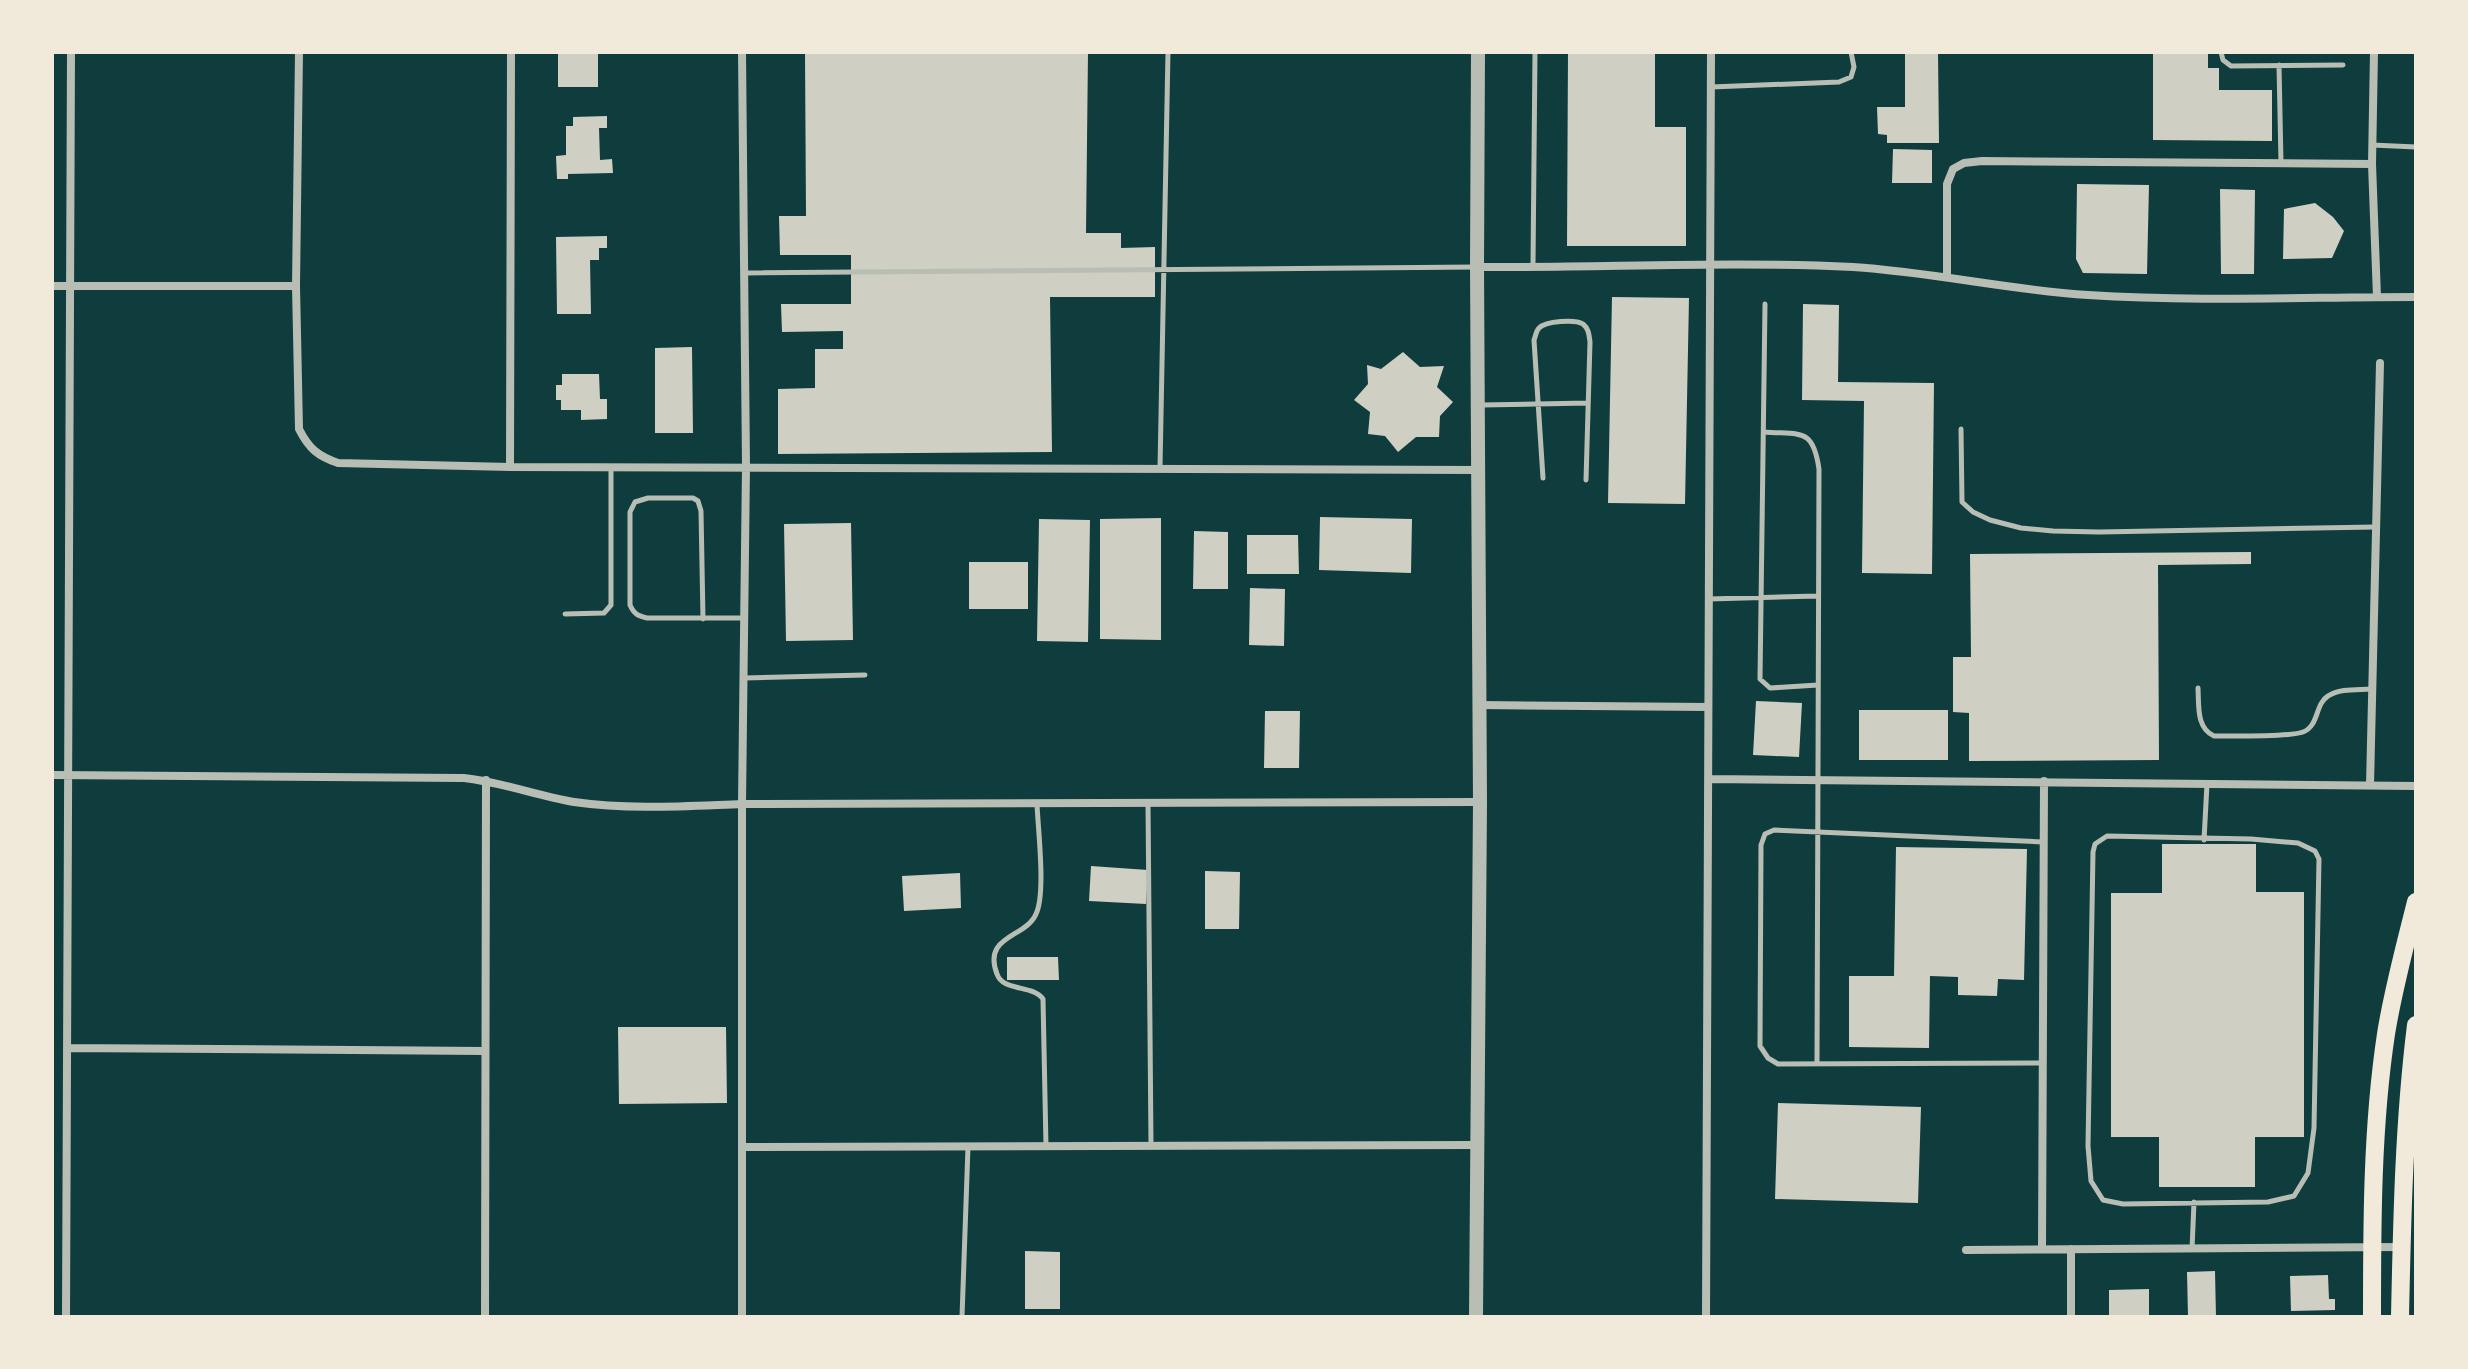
<svg xmlns="http://www.w3.org/2000/svg" width="2468" height="1369" viewBox="0 0 2468 1369" font-family="Ubuntu,sans-serif">
<style>
.building{fill:#cfcfc3}
.lines{fill:none;stroke-linecap:round;stroke-linejoin:round}
.service{stroke:#b8beb3;stroke-width:5}
.minor{stroke:#b8beb3;stroke-width:8}
.tertiary{stroke:#b8beb3;stroke-width:14}
.primary{stroke:#f1e9da;stroke-width:18}
</style>
<rect width="100%" height="100%" fill="#0f3d3e"/>
<!-- building -->
<path class="building" d="M 558,52 L 598,52 L 598,87 L 558,87 Z
M 805,52 L 1088,52 L 1086,233 L 1121,233 L 1121,248 L 1155,247 L 1155,297 L 1050,297 L 1052,452 L 778,454 L 778,389 L 815,388 L 815,349 L 843,349 L 843,331 L 782,332 L 781,304 L 851,304 L 851,255 L 780,255 L 779,216 L 806,216 Z
M 1568,52 L 1655,52 L 1655,127 L 1686,127 L 1686,246 L 1567,246 Z
M 1905,52 L 1938,52 L 1939,143 L 1887,143 L 1887,135 L 1878,134 L 1877,107 L 1905,107 Z
M 2153,52 L 2208,52 L 2208,68 L 2219,68 L 2219,90 L 2272,90 L 2272,141 L 2153,140 Z
M 607,116 L 607,128 L 599,128 L 600,160 L 612,159 L 613,173 L 568,174 L 568,179 L 557,179 L 556,156 L 566,155 L 566,126 L 573,126 L 573,117 Z
M 1893,149 L 1932,150 L 1932,183 L 1892,183 Z
M 2077,184 L 2149,185 L 2147,274 L 2083,273 L 2076,259 Z
M 2220,189 L 2255,190 L 2254,274 L 2221,274 Z
M 2315,203 L 2333,217 L 2344,231 L 2332,258 L 2283,259 L 2284,209 Z
M 607,236 L 607,248 L 599,248 L 599,260 L 590,260 L 591,314 L 557,314 L 556,237 Z
M 1612,297 L 1689,298 L 1685,504 L 1608,503 Z
M 1803,304 L 1839,305 L 1838,382 L 1934,383 L 1932,574 L 1862,573 L 1864,401 L 1802,400 Z
M 692,347 L 693,433 L 655,433 L 655,348 Z
M 1403,352 L 1420,367 L 1444,366 L 1437,387 L 1453,402 L 1440,416 L 1439,437 L 1416,437 L 1398,452 L 1385,436 L 1368,434 L 1370,412 L 1354,400 L 1368,384 L 1367,365 L 1381,369 Z
M 562,374 L 599,374 L 600,399 L 607,399 L 607,419 L 581,420 L 581,410 L 561,410 L 561,400 L 556,400 L 556,385 L 562,385 Z
M 1320,517 L 1412,519 L 1411,573 L 1319,570 Z
M 1161,518 L 1161,640 L 1100,639 L 1100,519 Z
M 1039,519 L 1090,520 L 1088,642 L 1037,641 Z
M 851,523 L 853,640 L 786,641 L 784,524 Z
M 1194,531 L 1228,532 L 1228,589 L 1193,589 Z
M 1247,535 L 1298,535 L 1299,574 L 1247,574 Z
M 2251,552 L 2251,564 L 2158,565 L 2159,760 L 1969,761 L 1969,713 L 1953,712 L 1953,657 L 1971,657 L 1970,554 Z
M 969,562 L 1028,562 L 1028,609 L 969,609 Z
M 1250,588 L 1285,589 L 1284,646 L 1249,645 Z
M 1756,701 L 1802,703 L 1799,757 L 1753,755 Z
M 1859,710 L 1948,710 L 1948,760 L 1859,760 Z
M 1265,711 L 1300,711 L 1299,768 L 1264,768 Z
M 2162,844 L 2256,844 L 2256,892 L 2304,892 L 2304,1137 L 2255,1137 L 2255,1187 L 2159,1187 L 2159,1137 L 2111,1137 L 2111,893 L 2162,893 Z
M 1896,847 L 2027,849 L 2024,980 L 1998,979 L 1997,996 L 1958,995 L 1958,977 L 1930,976 L 1929,1048 L 1849,1047 L 1849,976 L 1894,976 Z
M 1091,866 L 1148,870 L 1146,904 L 1089,901 Z
M 1205,871 L 1240,872 L 1239,929 L 1205,929 Z
M 960,873 L 961,908 L 904,911 L 902,876 Z
M 1007,957 L 1058,957 L 1059,980 L 1007,980 Z
M 618,1027 L 726,1027 L 727,1103 L 619,1104 Z
M 1778,1103 L 1921,1107 L 1918,1203 L 1775,1199 Z
M 1025,1251 L 1060,1252 L 1060,1309 L 1025,1309 Z
M 2215,1271 L 2216,1317 L 2188,1317 L 2187,1272 Z
M 2328,1275 L 2329,1299 L 2335,1299 L 2335,1310 L 2291,1311 L 2290,1276 Z
M 2149,1289 L 2149,1316 L 2109,1317 L 2109,1290 Z"/>
<g class="lines">
<!-- service -->
<path class="service" d="M 2221,52 L 2223,60 L 2231,66 L 2343,65
M 2279,65 L 2281,163
M 1711,87 L 1839,82 L 1851,77 L 1854,67 L 1851,52
M 2372,145 L 2416,147
M 1533,266 L 1535,52
M 746,273 L 1476,267
M 1765,304 L 1760,679 L 1770,688 L 1818,685
M 1481,405 L 1588,403
M 1961,429 L 1962,502 L 1973,512 L 1990,520 L 2021,528 L 2053,531 L 2099,532 L 2375,527
M 1764,432 C 1801,435 1813,427 1819,469 L 1817,1064
M 1160,468 L 1168,52
M 1543,478 L 1534,340 C 1536,335 1536,331 1539,328 C 1546,321 1575,319 1583,324 C 1589,329 1589,335 1590,342 L 1586,480
M 1709,599 L 1818,596
M 565,614 L 604,613 L 611,605 L 611,468
M 703,619 L 701,511 L 698,501 L 693,498 L 648,498 L 635,502 L 630,512 L 630,605 C 634,614 638,616 647,618 L 744,618
M 744,678 L 865,675
M 2198,688 C 2199,705 2196,728 2214,736 C 2232,736 2290,737 2303,732 C 2319,726 2315,704 2328,696 C 2340,688 2358,690 2371,689
M 1148,803 L 1151,1145
M 1037,804 C 1038,830 1046,893 1036,914 C 1026,938 982,935 997,974 C 1003,992 1032,984 1043,999 L 1046,1146
M 2107,836 L 2251,839 L 2298,843 L 2315,851 L 2319,859 L 2314,1128 L 2308,1173 L 2294,1196 L 2268,1202 L 2123,1204 L 2103,1200 L 2091,1181 L 2088,1146 L 2093,852 L 2095,844 Z
M 2204,840 L 2207,784
M 2042,1063 L 1778,1064 L 1768,1058 L 1760,1046 L 1761,845 L 1765,834 L 1774,830 L 2043,842
M 2192,1249 L 2194,1202
M 962,1317 L 968,1147"/>
<!-- minor -->
<path class="minor" d="M 299,52 L 296,286 L 299,429 C 309,449 318,456 338,463 L 510,467 L 1478,470
M 742,52 L 746,466 L 742,804 L 742,1317
M 2374,52 L 2372,164 L 2377,297
M 1477,267 C 1602,268 1728,261 1853,267 C 1932,272 2009,290 2088,295 C 2197,302 2307,297 2416,297
M 1947,277 L 1947,184 L 1953,169 L 1964,163 L 1982,161 L 2372,164
M 52,286 L 296,286
M 510,467 L 511,52
M 1480,705 L 1708,707
M 52,775 L 464,778 C 502,782 537,796 574,802 C 630,810 686,806 742,804 L 1480,802
M 1709,779 L 2416,786
M 2370,785 L 2380,363
M 68,1048 L 484,1051
M 742,1147 L 1477,1145
M 2042,1249 L 2044,781
M 1966,1250 L 2400,1247
M 66,1317 L 71,52
M 485,1317 L 486,780
M 1706,1317 L 1711,52
M 2071,1317 L 2071,1249"/>
<!-- tertiary -->
<path class="tertiary" d="M 1476,1317 L 1480,802 L 1477,267 L 1478,52"/>
<!-- primary -->
<path class="primary" d="M 2372,1317 C 2372,1223 2372,1127 2386,1034 C 2393,990 2405,946 2416,902
M 2400,1317 C 2402,1219 2404,1122 2416,1025"/>
</g>
<!-- border -->
<rect width="2468" height="1369" fill="none" stroke="#f1e9da" stroke-width="108"/>
</svg>
